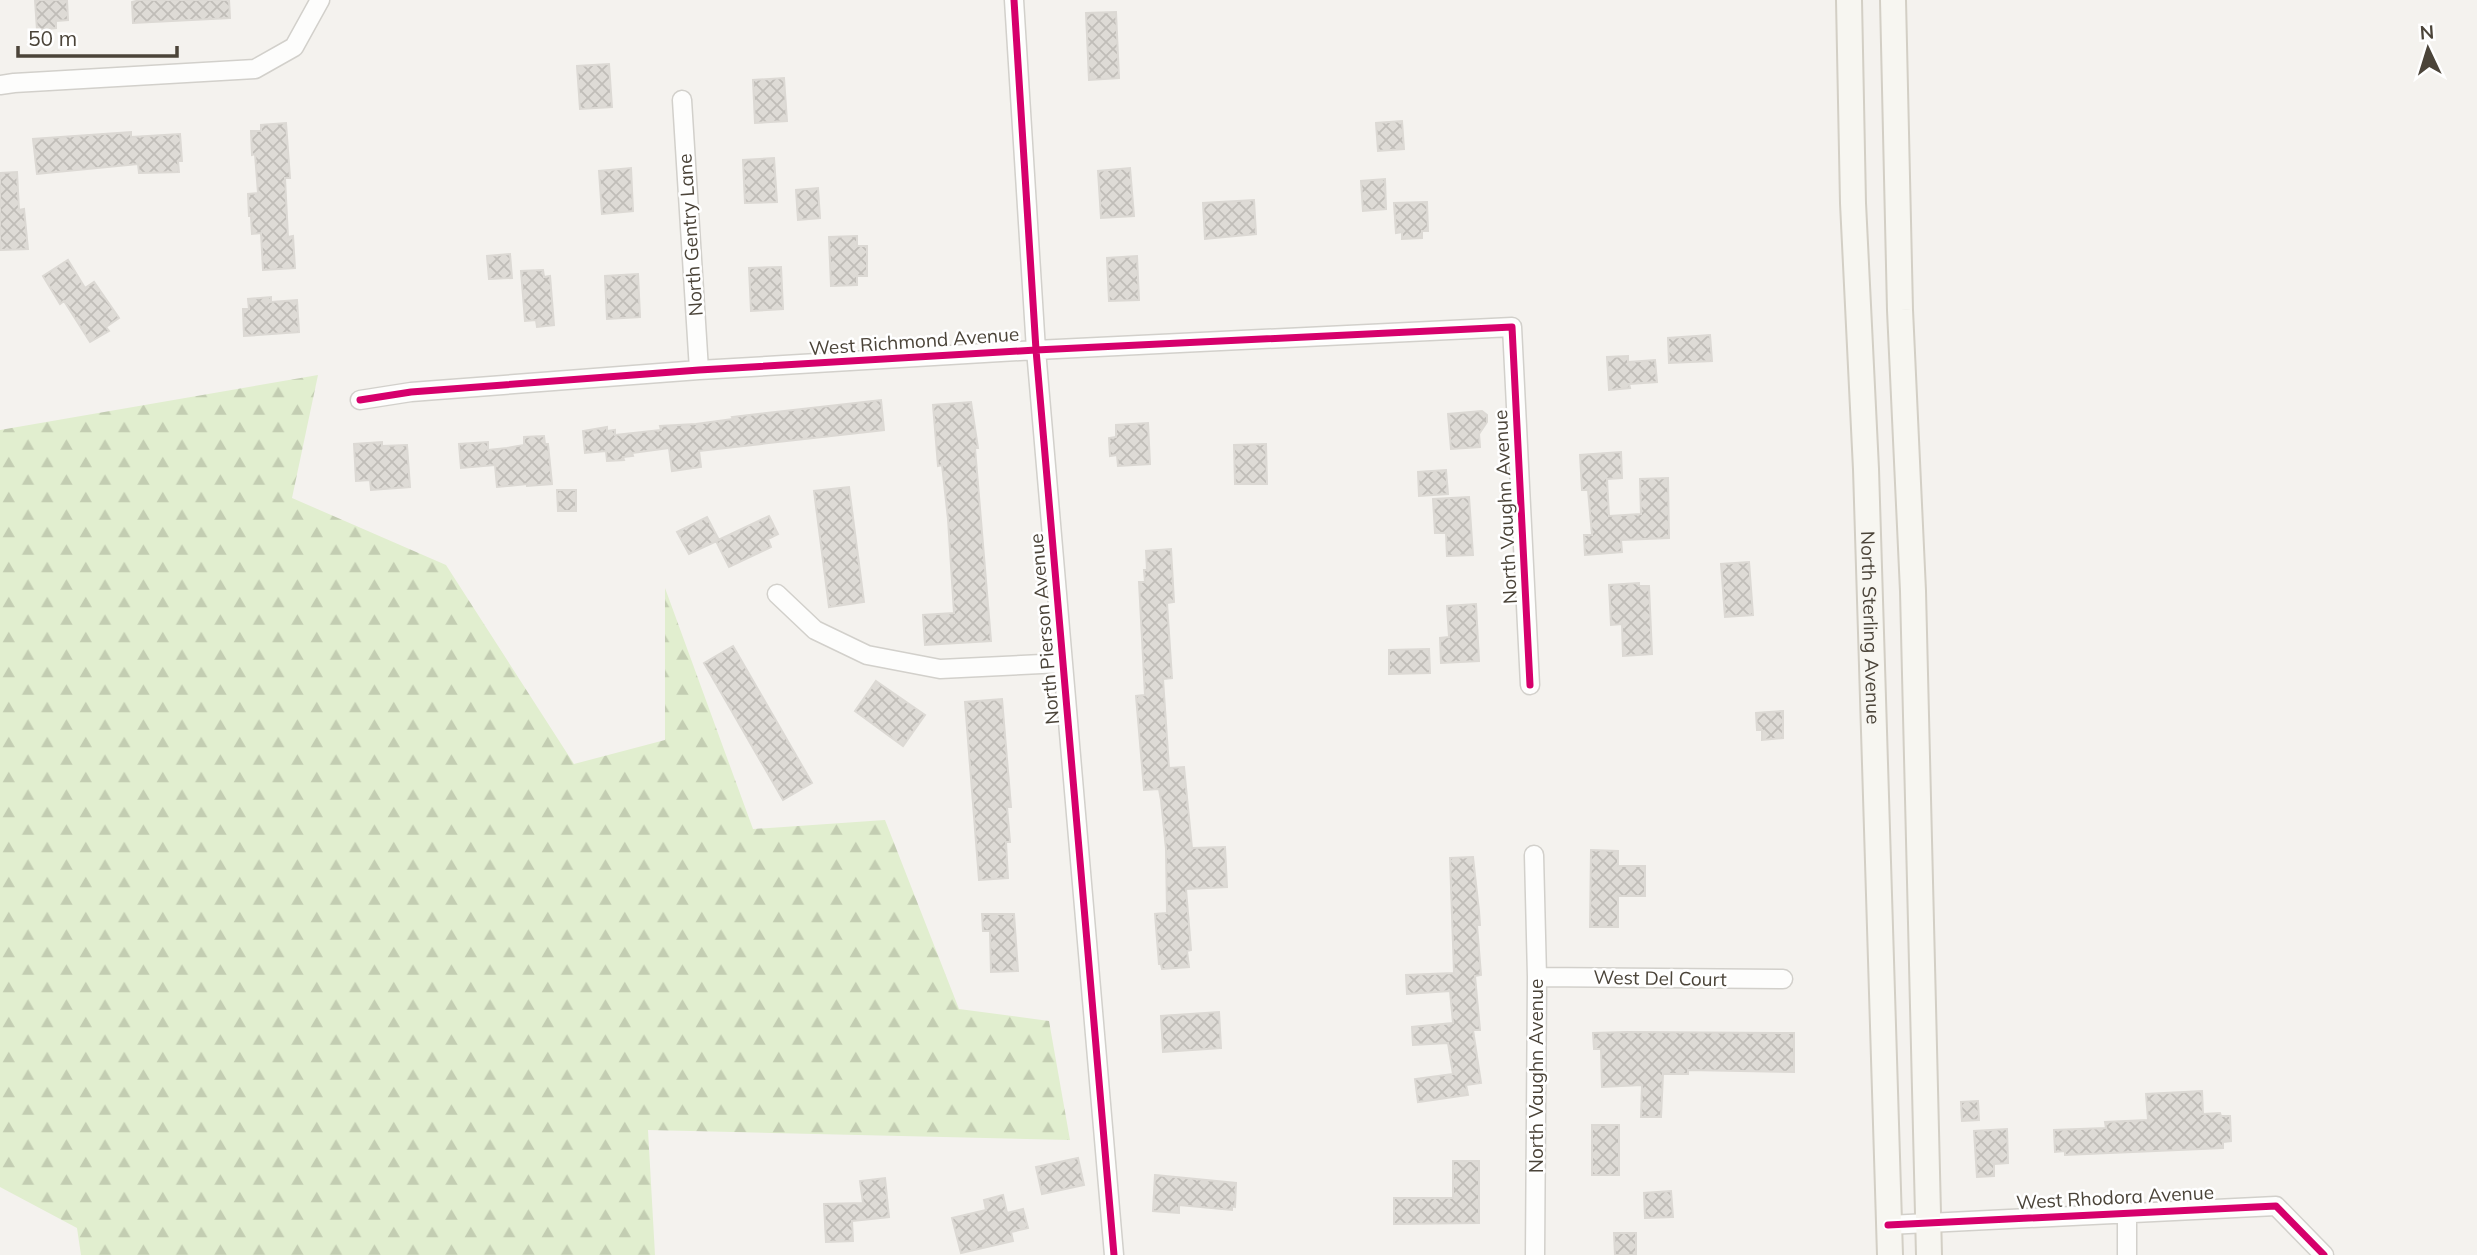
<svg xmlns="http://www.w3.org/2000/svg" width="2477" height="1255" viewBox="0 0 2477 1255" font-family="Mulish,sans-serif">
<style>
.forest{fill:url(#forest-firs)}
.building{fill:url(#building-cross-hatch);stroke:#dcd9d4;stroke-width:2}
.lines{fill:none;stroke-linecap:round;stroke-linejoin:round}
.minor-casing{stroke:#d2d0cb;stroke-width:21}
.secondary-casing{stroke:#d3cfc5;stroke-width:28}
.minor{stroke:#fdfdfc;stroke-width:18}
.secondary{stroke:#f7f6f1;stroke-width:24}
.cycleway-casing{stroke:#fff;stroke-width:11}
.cycleway{stroke:#d6006c;stroke-width:7}
.labels{text-anchor:middle;dominant-baseline:central;stroke-width:5;stroke-linejoin:round;paint-order:stroke}
.street-label{font-size:19px;fill:#4b4439;stroke:#fff}
</style>
<defs>
<pattern id="forest-firs" width="22" height="20" patternUnits="userSpaceOnUse" patternTransform="scale(1.75)"><rect width="22" height="20" fill="#e1eecf"/><path d="M5 1l3.5 6h-7zM16 11l3.5 6h-7z" fill="#c3cdb2"/></pattern>
<pattern id="building-cross-hatch" width="8" height="8" patternUnits="userSpaceOnUse" patternTransform="scale(1.75)"><rect width="8" height="8" fill="#dedbd6"/><path d="M0 0l8 8M0 8l8-8" fill="none" stroke="#c0bdb8"/></pattern>
</defs>
<rect width="100%" height="100%" fill="#f4f2ee"/>
<!-- forest -->
<path class="forest" d="M 318,375 L 292,498 L 446,565 L 574,764 L 665,740 L 665,588 L 753,829 L 885,820 L 959,1009 L 1049,1021 L 1070,1140 L 648,1130 L 655,1255 L 81,1255 L 77,1228 L 0,1187 L 0,430 Z"/>
<!-- building -->
<path class="building" d="M 35,0 L 67,0 L 68,20 L 56,21 L 56,28 L 37,30 Z
M 140,0 L 229,0 L 230,18 L 133,23 L 132,2 Z
M 1116,12 L 1119,78 L 1089,80 L 1086,13 Z
M 609,64 L 612,107 L 580,109 L 577,66 Z
M 784,78 L 787,121 L 755,123 L 753,80 Z
M 1402,121 L 1404,149 L 1378,151 L 1376,123 Z
M 286,123 L 290,178 L 285,178 L 288,237 L 293,236 L 295,268 L 263,270 L 261,233 L 252,234 L 251,216 L 249,216 L 248,194 L 258,193 L 255,154 L 252,155 L 251,131 L 261,131 L 261,125 Z
M 131,132 L 131,137 L 180,134 L 182,161 L 178,161 L 179,172 L 139,173 L 138,164 L 37,174 L 33,139 Z
M 774,158 L 777,202 L 745,203 L 743,160 Z
M 631,168 L 633,211 L 602,214 L 599,171 Z
M 1130,168 L 1134,216 L 1101,218 L 1098,171 Z
M 17,172 L 19,210 L 24,209 L 28,249 L 0,250 L 0,173 Z
M 1385,179 L 1386,209 L 1363,211 L 1361,181 Z
M 818,188 L 820,218 L 798,220 L 796,190 Z
M 1254,200 L 1256,234 L 1205,239 L 1203,203 Z
M 1427,202 L 1428,231 L 1422,231 L 1422,238 L 1402,239 L 1402,232 L 1396,233 L 1394,203 Z
M 857,236 L 857,246 L 867,246 L 867,276 L 857,276 L 857,285 L 831,286 L 829,237 Z
M 510,254 L 512,278 L 489,279 L 487,256 Z
M 1137,256 L 1139,300 L 1109,301 L 1107,258 Z
M 68,260 L 85,288 L 94,282 L 119,318 L 106,327 L 109,331 L 90,342 L 64,301 L 60,304 L 43,276 Z
M 781,267 L 783,309 L 751,311 L 749,268 Z
M 543,270 L 544,277 L 550,276 L 554,325 L 537,327 L 536,320 L 525,321 L 521,271 Z
M 638,274 L 640,317 L 607,319 L 605,276 Z
M 271,297 L 271,302 L 297,300 L 299,332 L 244,336 L 243,309 L 249,309 L 248,299 Z
M 1710,335 L 1712,361 L 1669,363 L 1668,338 Z
M 1628,356 L 1628,362 L 1655,360 L 1657,382 L 1629,384 L 1630,388 L 1609,390 L 1607,357 Z
M 881,400 L 884,430 L 699,451 L 701,467 L 672,471 L 669,448 L 632,453 L 633,456 L 623,457 L 624,460 L 607,461 L 606,451 L 585,453 L 583,431 L 607,427 L 607,431 L 615,430 L 615,435 L 661,430 L 660,426 L 696,424 L 733,419 L 732,417 Z
M 971,402 L 978,448 L 975,448 L 991,641 L 925,645 L 923,615 L 954,613 L 948,519 L 942,465 L 938,466 L 933,405 Z
M 1482,411 L 1487,415 L 1487,422 L 1479,434 L 1480,447 L 1451,449 L 1448,414 Z
M 1148,423 L 1150,464 L 1118,466 L 1117,455 L 1110,456 L 1109,438 L 1116,437 L 1116,425 Z
M 544,436 L 545,444 L 548,444 L 552,484 L 527,486 L 527,484 L 497,487 L 495,465 L 461,468 L 459,444 L 488,442 L 488,450 L 507,448 L 524,445 L 524,437 Z
M 382,442 L 382,446 L 407,445 L 410,487 L 371,490 L 370,480 L 356,481 L 354,444 Z
M 1266,444 L 1267,484 L 1235,484 L 1234,445 Z
M 1621,452 L 1622,478 L 1607,479 L 1609,516 L 1641,514 L 1640,479 L 1668,478 L 1669,538 L 1621,540 L 1622,552 L 1585,555 L 1584,535 L 1592,535 L 1588,490 L 1582,490 L 1580,455 Z
M 1446,470 L 1448,494 L 1419,496 L 1418,472 Z
M 849,487 L 864,602 L 829,607 L 814,491 Z
M 557,490 L 576,490 L 576,511 L 558,511 Z
M 1469,497 L 1473,555 L 1447,556 L 1446,533 L 1435,533 L 1433,499 Z
M 769,516 L 778,534 L 768,539 L 771,547 L 729,567 L 716,541 Z
M 707,517 L 719,540 L 689,554 L 677,532 Z
M 1171,549 L 1174,602 L 1167,603 L 1172,678 L 1163,679 L 1169,768 L 1184,767 L 1192,848 L 1225,847 L 1227,887 L 1186,889 L 1191,950 L 1187,951 L 1189,967 L 1162,969 L 1161,964 L 1159,964 L 1155,914 L 1167,913 L 1166,849 L 1161,800 L 1159,789 L 1144,790 L 1136,696 L 1145,695 L 1139,582 L 1145,582 L 1144,570 L 1147,570 L 1146,551 Z
M 1749,562 L 1753,615 L 1725,617 L 1721,564 Z
M 1639,583 L 1639,586 L 1649,586 L 1652,654 L 1623,656 L 1622,624 L 1611,625 L 1609,585 Z
M 1476,604 L 1479,661 L 1441,663 L 1440,638 L 1449,637 L 1447,606 Z
M 733,646 L 812,783 L 783,800 L 704,663 Z
M 1429,649 L 1430,673 L 1389,674 L 1389,650 Z
M 876,681 L 925,715 L 903,746 L 855,711 Z
M 1002,699 L 1011,807 L 1007,807 L 1010,842 L 1006,842 L 1008,878 L 979,880 L 965,702 Z
M 1783,711 L 1783,738 L 1762,740 L 1762,730 L 1757,730 L 1756,713 Z
M 1591,850 L 1618,851 L 1618,866 L 1645,866 L 1645,896 L 1618,896 L 1618,927 L 1590,927 Z
M 1473,857 L 1479,911 L 1480,925 L 1477,925 L 1481,975 L 1475,976 L 1480,1030 L 1473,1030 L 1481,1083 L 1466,1085 L 1468,1095 L 1418,1102 L 1415,1079 L 1453,1074 L 1448,1043 L 1413,1045 L 1412,1027 L 1453,1023 L 1450,991 L 1407,994 L 1406,975 L 1454,973 L 1450,858 Z
M 982,914 L 1014,914 L 1018,971 L 991,972 L 990,931 L 983,931 Z
M 1219,1012 L 1221,1048 L 1163,1052 L 1161,1016 Z
M 1628,1032 L 1794,1033 L 1794,1072 L 1688,1070 L 1688,1074 L 1663,1074 L 1661,1117 L 1641,1117 L 1642,1085 L 1602,1087 L 1601,1049 L 1594,1049 L 1593,1033 Z
M 2202,1091 L 2203,1114 L 2220,1113 L 2221,1116 L 2230,1116 L 2231,1141 L 2223,1142 L 2223,1148 L 2065,1155 L 2065,1151 L 2055,1152 L 2054,1130 L 2106,1128 L 2105,1122 L 2148,1120 L 2146,1094 Z
M 1978,1101 L 1979,1120 L 1962,1121 L 1961,1102 Z
M 1592,1125 L 1619,1125 L 1619,1175 L 1592,1175 Z
M 2007,1129 L 2008,1163 L 1994,1164 L 1994,1176 L 1977,1177 L 1974,1131 Z
M 1078,1158 L 1084,1185 L 1042,1194 L 1036,1167 Z
M 1453,1161 L 1479,1161 L 1479,1223 L 1394,1224 L 1394,1198 L 1453,1198 Z
M 1155,1175 L 1236,1183 L 1235,1207 L 1232,1206 L 1232,1210 L 1179,1205 L 1179,1213 L 1153,1211 Z
M 885,1178 L 889,1217 L 852,1221 L 853,1241 L 826,1242 L 824,1204 L 863,1203 L 860,1181 Z
M 1671,1191 L 1673,1217 L 1645,1218 L 1644,1193 Z
M 1003,1195 L 1007,1213 L 1023,1209 L 1028,1228 L 1011,1232 L 1013,1241 L 961,1253 L 952,1218 L 986,1210 L 984,1200 Z
M 1614,1233 L 1636,1233 L 1636,1255 L 1615,1255 Z"/>
<g class="lines">
<!-- minor casing -->
<g class="minor-casing">
<path id="minor" d="M 1014,0 L 1036,350 L 1114,1255
M 0,85 L 14,83 L 255,69 L 294,47 L 320,0
M 682,100 L 699,370
M 360,400 L 411,392 L 699,370 L 1036,350 L 1512,327 L 1530,685
M 777,594 L 815,630 L 867,655 L 940,669 L 1062,663
M 1534,855 L 1537,977 L 1535,1255
M 1537,977 L 1783,979
M 2127,1212 L 2127,1255
M 1888,1225 L 2276,1206 L 2324,1255"/>
</g>
<!-- secondary casing -->
<g class="secondary-casing">
<g id="secondary">
<path id="s1" d="M 1849,0 L 1853,203 L 1866,469 L 1890,1255"/>
<path d="M 1893,0 L 1900,310 L 1913,591 L 1929,1255"/>
</g>
</g>
<!-- minor -->
<use href="#minor" class="minor"/>
<!-- secondary -->
<use href="#secondary" class="secondary"/>
<!-- cycleway casing -->
<g class="cycleway-casing">
<path id="cycleway" d="M 1014,0 L 1036,350 L 1114,1255
M 360,400 L 411,392 L 699,370 L 1036,350 L 1512,327 L 1530,685
M 1888,1225 L 2276,1206 L 2324,1255"/>
</g>
<!-- cycleway -->
<use href="#cycleway" class="cycleway"/>
</g>
<g class="labels">
<!-- street labels -->
<g class="street-label">
<text transform="translate(690 235) rotate(-94)">North Gentry Lane</text>
<text transform="translate(914 341) rotate(-4)">West Richmond Avenue</text>
<text transform="translate(1505 507) rotate(-93)">North Vaughn Avenue</text>
<text stroke="none"><textPath href="#s1" startOffset="628">North Sterling Avenue</textPath></text>
<text transform="translate(1044 629) rotate(-95)">North Pierson Avenue</text>
<text transform="translate(1660 978) rotate(1)">West Del Court</text>
<text transform="translate(1536 1076) rotate(-90)">North Vaughn Avenue</text>
<text transform="translate(2115 1197) rotate(-3)">West Rhodora Avenue</text>
</g>
</g>
<!-- north arrow -->
<g transform="translate(2428 49) rotate(356)" stroke="#ffffff" stroke-width="5" paint-order="stroke">
<path d="M0-5L12 26L0 18L-12 26Z" fill="#4b4439"/>
<text y="-10" font-size="19" font-weight="bold" text-anchor="middle" fill="#4b4439">N</text>
</g>
<!-- scale -->
<path d="M18 46v10h159v-10" fill="none" stroke="#4b4439" stroke-width="3.5"/>
<text x="28" y="46" font-size="21" fill="#4b4439" stroke="#ffffff" stroke-width="5" paint-order="stroke">50 m</text>
</svg>
